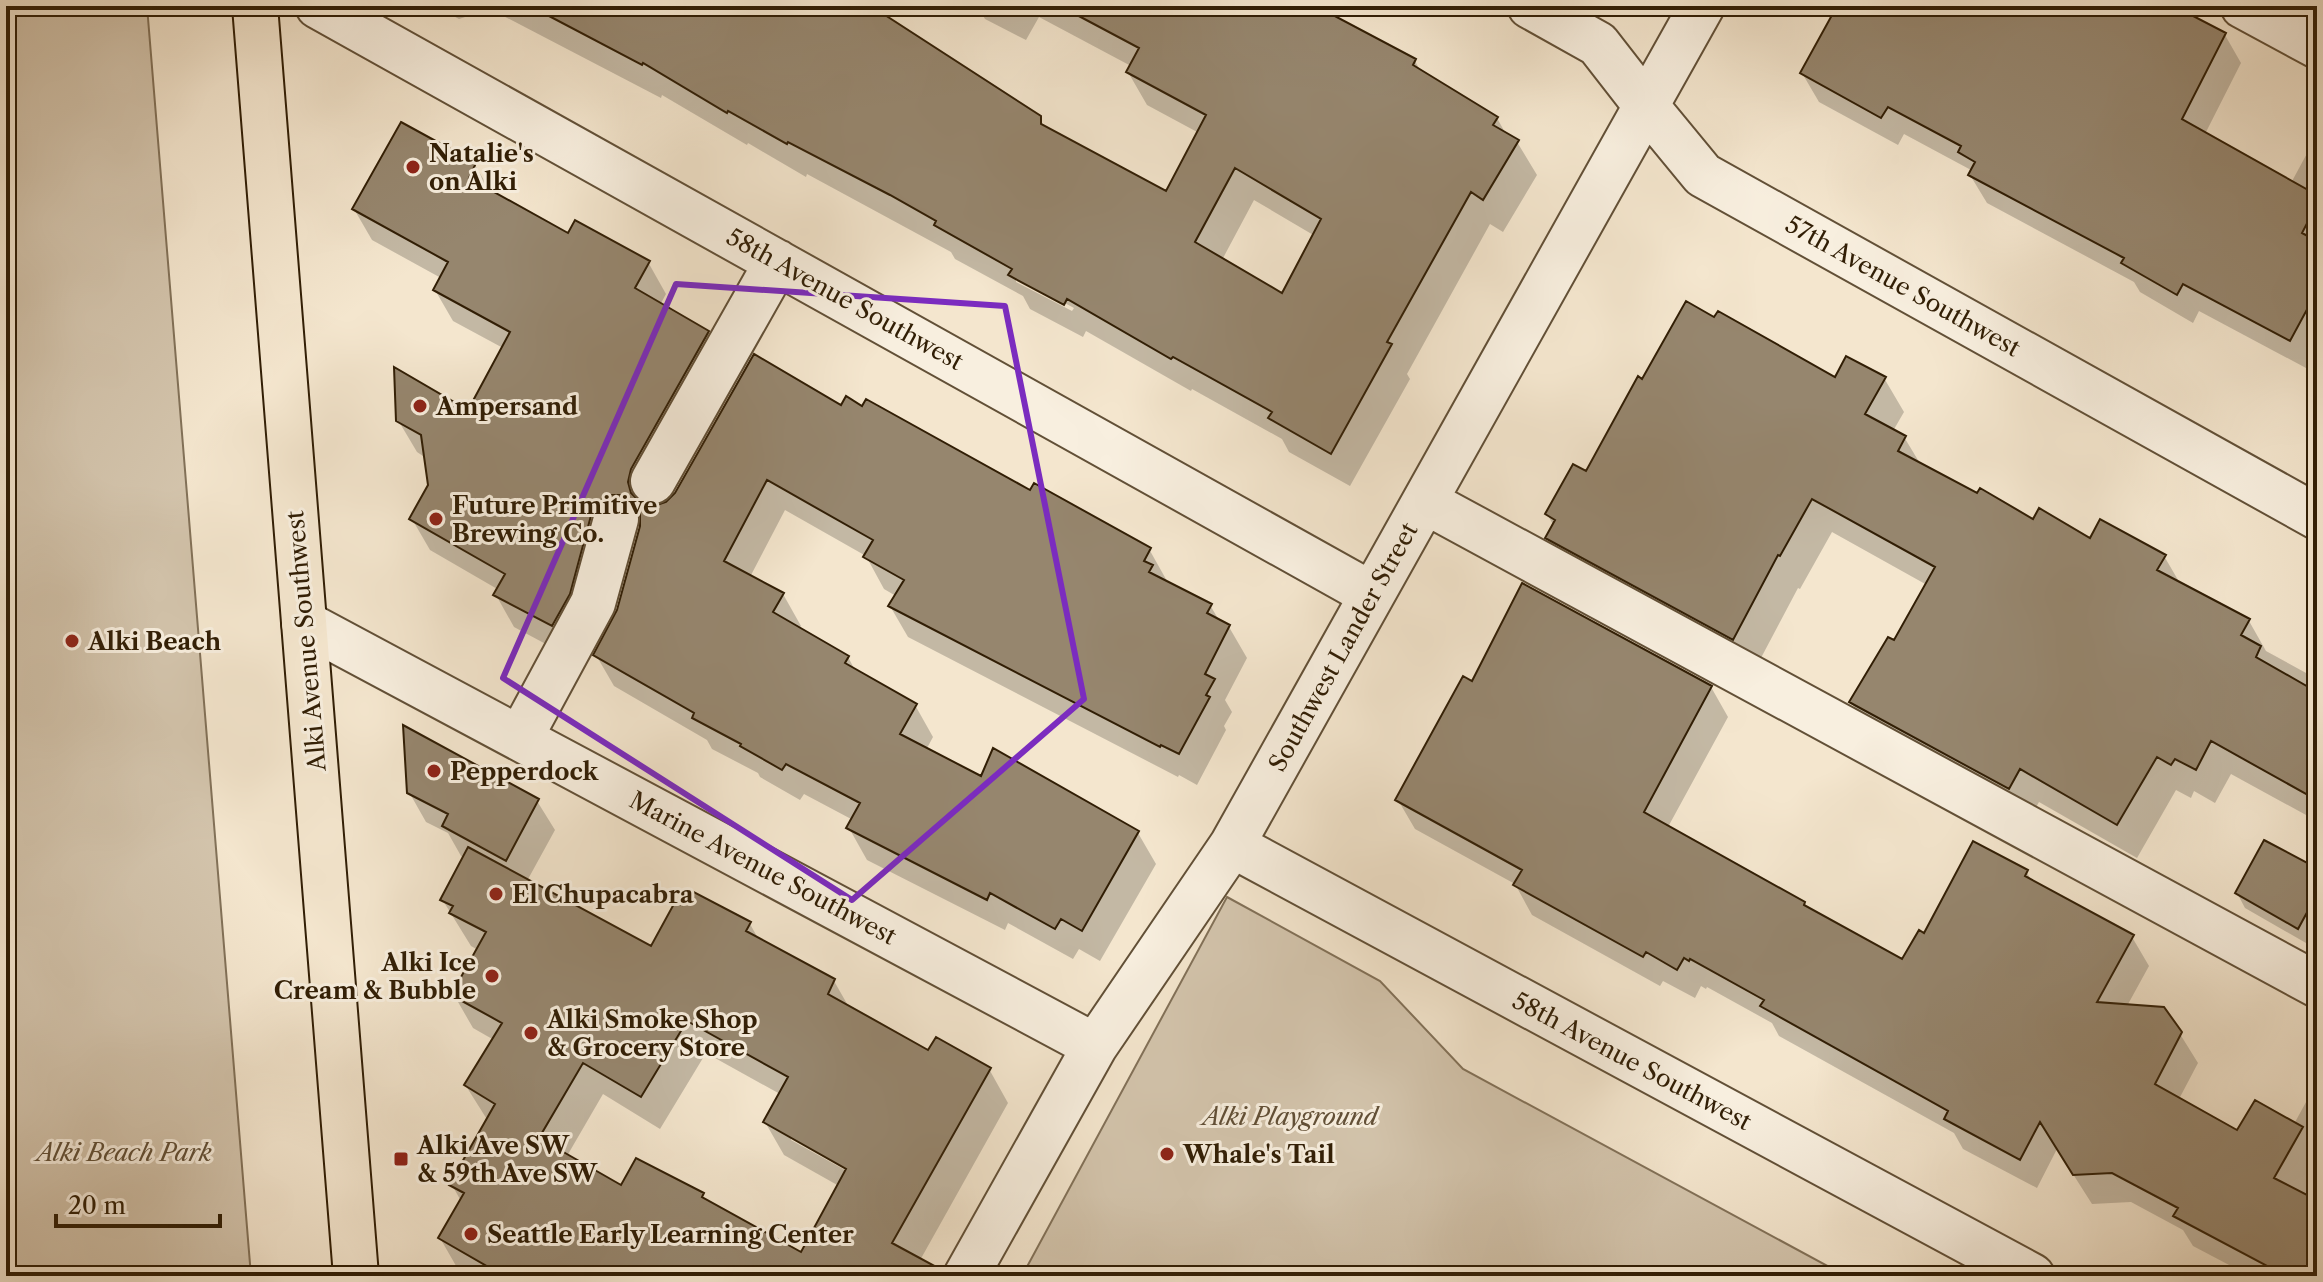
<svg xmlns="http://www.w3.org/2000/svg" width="2323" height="1282" viewBox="0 0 2323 1282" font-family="'Libre Caslon Text',serif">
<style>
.green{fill:#d3c4ac;stroke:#827158;stroke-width:2}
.shadow{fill:#0003;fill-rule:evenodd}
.building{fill:#96866e;stroke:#311e05;stroke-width:2;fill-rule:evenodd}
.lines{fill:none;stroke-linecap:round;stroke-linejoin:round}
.minor-casing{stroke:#625037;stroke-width:48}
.major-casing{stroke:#311e05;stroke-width:48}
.minor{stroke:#f8efdf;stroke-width:44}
.major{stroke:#f4e6ce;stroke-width:44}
.marked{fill:none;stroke:#7b2cbf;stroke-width:6;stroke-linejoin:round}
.poi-dot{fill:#8f2418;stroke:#f8efdf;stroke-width:3}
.labels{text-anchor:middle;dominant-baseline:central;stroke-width:6;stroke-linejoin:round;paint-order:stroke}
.poi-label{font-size:24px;font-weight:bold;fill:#311e05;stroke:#f8efdf;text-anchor:start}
.street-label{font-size:24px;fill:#311e05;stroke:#f8efdf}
.park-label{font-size:24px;font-style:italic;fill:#625037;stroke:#f8efdf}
</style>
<rect width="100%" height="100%" fill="#f4e6ce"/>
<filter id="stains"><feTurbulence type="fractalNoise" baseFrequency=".0025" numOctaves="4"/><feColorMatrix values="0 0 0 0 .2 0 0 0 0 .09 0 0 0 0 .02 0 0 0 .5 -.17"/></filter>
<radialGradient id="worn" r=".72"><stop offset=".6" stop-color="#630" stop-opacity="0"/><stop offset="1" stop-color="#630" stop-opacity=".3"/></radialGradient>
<!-- green -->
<path class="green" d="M 6,6 L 147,6 L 251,1276 L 6,1276 Z
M 1227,897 L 1380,981 L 1463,1069 L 1846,1276 L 1022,1276 Z"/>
<!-- shadow -->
<path class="shadow" d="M 435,6 L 867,6 L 1039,118 L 1046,129 L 1167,194 L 1199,133 L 1147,105 L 1128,72 L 1131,66 L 1039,17 L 1026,40 L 985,19 L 977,6 L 1312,6 L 1415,61 L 1421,72 L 1497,118 L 1507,136 L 1517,142 L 1537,175 L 1503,232 L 1490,224 L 1407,374 L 1410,379 L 1350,486 L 1289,452 L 1282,439 L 1192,389 L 1191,391 L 1086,331 L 1083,337 L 1030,309 L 1023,296 L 955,259 L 951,252 L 807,174 L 806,177 L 748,143 L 747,145 L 662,95 L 661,98 L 490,9 L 459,19 ZM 1254,200 L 1315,236 L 1282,296 L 1222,260 ZM 1016,277 L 1074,308 L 1072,311 L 1016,282 Z
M 1839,6 L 2170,6 L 2225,35 L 2241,63 L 2205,134 L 2291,183 L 2317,135 L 2317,349 L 2306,368 L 2199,311 L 2193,323 L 2140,292 L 2134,282 L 1987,203 L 1970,175 L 1971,170 L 1904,134 L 1898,145 L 1819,102 L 1802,73 Z
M 475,165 L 491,192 L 569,236 L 648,262 L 666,294 L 660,305 L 708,333 L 726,364 L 647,506 L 654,508 L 667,504 L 842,408 L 1031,493 L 1149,549 L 1167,581 L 1166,583 L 1210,605 L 1220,622 L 1229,627 L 1247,658 L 1225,700 L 1232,712 L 1224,726 L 1226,730 L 1197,785 L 1179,775 L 1178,777 L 908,637 L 890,606 L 896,596 L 884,589 L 866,556 L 785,510 L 750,577 L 783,594 L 801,626 L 798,629 L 848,657 L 856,672 L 915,705 L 933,737 L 926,750 L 981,779 L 1138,833 L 1156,864 L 1100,961 L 1079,949 L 1073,959 L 1008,923 L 1005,930 L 867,860 L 849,828 L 853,820 L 804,794 L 800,800 L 760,777 L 758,773 L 712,749 L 707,740 L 614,686 L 596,655 L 619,610 L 642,526 L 627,526 L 570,657 L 514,627 L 496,595 L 499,590 L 430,550 L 412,519 L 430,486 L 426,458 L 417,452 L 398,420 L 469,413 L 503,348 L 453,321 L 435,290 L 441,278 L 372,240 L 354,209 Z
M 1884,378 L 1904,412 L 1893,431 L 1904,437 L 1921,465 L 2034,521 L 2090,541 L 2164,556 L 2181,585 L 2249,621 L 2266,651 L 2317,679 L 2317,821 L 2231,774 L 2215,803 L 2194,791 L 2191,798 L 2176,790 L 2137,858 L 2039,802 L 2028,822 L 1871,735 L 1851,702 L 1895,643 L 1927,585 L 1832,532 L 1800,589 L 1798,588 L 1753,673 L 1567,572 L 1547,538 L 1554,526 L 1547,514 L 1587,474 L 1643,381 Z
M 1473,683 L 1711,687 L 1728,717 L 1668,827 L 1804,904 L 1807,909 L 1903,962 L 1925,936 L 2026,871 L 2033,883 L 2132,937 L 2149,966 L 2127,1006 L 2180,1034 L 2198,1063 L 2179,1099 L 2238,1133 L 2294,1124 L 2317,1082 L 2317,1276 L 2250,1276 L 2193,1246 L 2183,1230 L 2131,1202 L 2092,1204 L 2057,1149 L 2037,1188 L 1963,1149 L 1954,1133 L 1779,1036 L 1772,1023 L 1707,987 L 1706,989 L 1701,986 L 1695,998 L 1663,981 L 1660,986 L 1532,915 L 1515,884 L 1415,829 L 1398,800 Z
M 409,792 L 537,801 L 555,830 L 527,881 L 652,948 L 750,924 L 759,940 L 834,981 L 850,1009 L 929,1053 L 989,1069 L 1008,1103 L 914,1271 L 917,1276 L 468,1276 L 459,1271 L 440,1238 L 461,1201 L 452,1185 L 488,1121 L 466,1086 L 494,1040 L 473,1028 L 454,995 L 478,950 L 471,946 L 442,899 L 464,858 L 461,856 L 448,833 L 426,822 ZM 706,1053 L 780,1094 L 765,1122 L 784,1155 L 839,1186 L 801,1255 L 706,1201 L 702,1195 L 622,1188 L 567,1156 L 603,1094 L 660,1129 ZM 791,1135 L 856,1172 L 854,1175 L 791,1140 Z
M 2317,870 L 2317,924 L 2306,943 L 2245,908 L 2237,893 Z"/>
<!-- building -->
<path class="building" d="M 530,6 L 871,6 L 1041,116 L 1041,124 L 1166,191 L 1206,115 L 1126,72 L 1139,48 L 1060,6 L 1316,6 L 1416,59 L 1413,65 L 1498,117 L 1493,125 L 1519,140 L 1483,200 L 1471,192 L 1387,342 L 1392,344 L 1331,454 L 1268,418 L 1272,412 L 1173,357 L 1171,359 L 1067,299 L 1064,305 L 1008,275 L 1012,269 L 934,225 L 936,221 L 890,195 L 788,142 L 787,144 L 728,111 L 727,113 L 643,63 L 642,65 ZM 1235,168 L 1321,219 L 1282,293 L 1195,242 Z
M 1837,6 L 2174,6 L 2226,33 L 2182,119 L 2317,195 L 2317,204 L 2302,233 L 2317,241 L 2317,291 L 2290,341 L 2183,284 L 2177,295 L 2121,263 L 2124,258 L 1968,175 L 1975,162 L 1958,152 L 1961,146 L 1888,107 L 1881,118 L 1800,73 Z
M 401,122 L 476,163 L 469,178 L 568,233 L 575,220 L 650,261 L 635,288 L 709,331 L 631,469 L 628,482 L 631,493 L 640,502 L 654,506 L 666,502 L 675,493 L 754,354 L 841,405 L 846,396 L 862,406 L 866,399 L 1030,490 L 1034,483 L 1151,548 L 1144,561 L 1153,565 L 1149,572 L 1212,604 L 1207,613 L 1230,625 L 1205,674 L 1215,679 L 1206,695 L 1210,697 L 1179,754 L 1161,745 L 1160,747 L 888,606 L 904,580 L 863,557 L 873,540 L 767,480 L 724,561 L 784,593 L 773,612 L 849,656 L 845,663 L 917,704 L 900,734 L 981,776 L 993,748 L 1139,831 L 1082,931 L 1061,919 L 1055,929 L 990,893 L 987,900 L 846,828 L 860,803 L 786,764 L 782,770 L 740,746 L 741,744 L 692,718 L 694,713 L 593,655 L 617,610 L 640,526 L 640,512 L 633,501 L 622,495 L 610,495 L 598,502 L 592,512 L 570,594 L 552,626 L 493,595 L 505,574 L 409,519 L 428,485 L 421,435 L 396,421 L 394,367 L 468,410 L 510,332 L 433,290 L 448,262 L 352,209 Z
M 1686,301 L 1714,317 L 1718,311 L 1835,377 L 1846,356 L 1886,377 L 1865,414 L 1906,436 L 1898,451 L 1977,493 L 1980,488 L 2033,519 L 2039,508 L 2090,538 L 2100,519 L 2166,555 L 2157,570 L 2250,619 L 2241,635 L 2261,646 L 2256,657 L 2317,692 L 2317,800 L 2211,741 L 2196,770 L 2175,759 L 2171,765 L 2157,757 L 2117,825 L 2020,769 L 2009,789 L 1849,702 L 1888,637 L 1894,640 L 1935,567 L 1812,499 L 1780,556 L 1778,555 L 1733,640 L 1545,538 L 1555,520 L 1545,514 L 1573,464 L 1586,471 L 1638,376 L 1642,379 Z
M 1522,583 L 1712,686 L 1644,812 L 1805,902 L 1804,905 L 1902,959 L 1919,930 L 1924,933 L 1973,841 L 2028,870 L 2025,876 L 2134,935 L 2097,1002 L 2164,1007 L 2182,1032 L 2155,1084 L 2237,1130 L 2255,1100 L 2303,1127 L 2274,1178 L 2317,1200 L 2317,1276 L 2286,1276 L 2173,1216 L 2178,1208 L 2112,1173 L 2073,1175 L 2040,1122 L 2020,1160 L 1944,1119 L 1948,1111 L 1760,1006 L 1764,1000 L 1690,959 L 1689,961 L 1684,958 L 1677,970 L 1646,952 L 1643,957 L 1513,885 L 1522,870 L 1395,800 L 1463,676 L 1472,681 Z
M 403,725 L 539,799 L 506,861 L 442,826 L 448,814 L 407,793 Z
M 2264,840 L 2317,868 L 2317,894 L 2298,929 L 2235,893 Z
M 468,847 L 651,946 L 675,902 L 682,905 L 690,890 L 751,922 L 746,931 L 835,979 L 828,994 L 928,1050 L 936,1037 L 991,1068 L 892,1243 L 942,1270 L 941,1276 L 504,1276 L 438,1238 L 464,1193 L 449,1185 L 495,1104 L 464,1085 L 502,1023 L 451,995 L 486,932 L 449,913 L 453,906 L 440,900 ZM 687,1021 L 788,1077 L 763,1122 L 846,1169 L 801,1252 L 702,1197 L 704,1193 L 636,1158 L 621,1185 L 539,1138 L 583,1063 L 641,1097 Z"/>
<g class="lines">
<!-- minor casing -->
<g class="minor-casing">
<path id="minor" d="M 318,6 L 1371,594
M 1530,6 L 1598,44 L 1647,107 L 1703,175 L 2317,517
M 2243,6 L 2317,46
M 653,481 L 777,262
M 1426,502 L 2317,985
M 304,623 L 1095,1046
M 520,738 L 593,603 L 616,519
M 1232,845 L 2032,1276
M 966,1276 L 1095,1046 L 1232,845 L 1702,6"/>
</g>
<!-- major casing -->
<g class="major-casing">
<path id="major" d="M 255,6 L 356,1276"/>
</g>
<!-- minor -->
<use href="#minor" class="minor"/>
<!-- major -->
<use href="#major" class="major"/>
</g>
<!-- marked area -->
<path class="marked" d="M 676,284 L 1005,306 L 1084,699 L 852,900 L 503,678 Z"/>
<!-- markers -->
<g class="poi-dot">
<circle cx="413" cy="167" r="8"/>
<circle cx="420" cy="406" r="8"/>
<circle cx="436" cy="519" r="8"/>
<circle cx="72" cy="641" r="8"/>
<circle cx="434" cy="771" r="8"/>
<circle cx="496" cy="894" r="8"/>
<circle cx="492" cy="976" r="8"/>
<circle cx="531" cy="1033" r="8"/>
<circle cx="1167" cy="1154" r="8"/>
<rect x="393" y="1151" width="16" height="16" rx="4"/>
<circle cx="471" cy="1234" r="8"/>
</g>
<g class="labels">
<!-- poi labels -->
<g class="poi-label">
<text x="429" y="153">Natalie's<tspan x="429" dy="28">on Alki</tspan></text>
<text x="436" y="406">Ampersand</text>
<text x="452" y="505">Future Primitive<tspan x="452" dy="28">Brewing Co.</tspan></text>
<text x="88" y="641">Alki Beach</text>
<text x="450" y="771">Pepperdock</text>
<text x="512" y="894">El Chupacabra</text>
<text x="476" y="962" text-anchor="end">Alki Ice<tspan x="476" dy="28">Cream &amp; Bubble</tspan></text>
<text x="547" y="1019">Alki Smoke Shop<tspan x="547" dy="28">&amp; Grocery Store</tspan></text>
<text x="417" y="1145">Alki Ave SW<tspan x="417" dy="28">&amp; 59th Ave SW</tspan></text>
<text x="1183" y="1154">Whale's Tail</text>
<text x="487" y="1234">Seattle Early Learning Center</text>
</g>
<!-- street labels -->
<g class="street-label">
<text transform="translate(1903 286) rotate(29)">57th Avenue Southwest</text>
<text transform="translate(845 299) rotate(29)">58th Avenue Southwest</text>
<text transform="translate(306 641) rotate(-95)">Alki Avenue Southwest</text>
<text transform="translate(1343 647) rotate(-61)">Southwest Lander Street</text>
<text transform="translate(763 868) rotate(28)">Marine Avenue Southwest</text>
<text transform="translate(1632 1061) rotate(28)">58th Avenue Southwest</text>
</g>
<!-- park labels -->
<g class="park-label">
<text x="1290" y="1116">Alki Playground</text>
<text x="124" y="1152">Alki Beach Park</text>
</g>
</g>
<!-- margin -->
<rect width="2323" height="1282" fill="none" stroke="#f4e6ce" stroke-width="32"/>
<rect x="8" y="8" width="2307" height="1266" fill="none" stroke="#311e05" stroke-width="4"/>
<rect x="16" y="16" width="2291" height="1250" fill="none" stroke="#311e05" stroke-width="2"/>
<!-- scale -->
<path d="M56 1214v12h164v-12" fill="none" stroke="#311e05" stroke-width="4"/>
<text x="68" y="1214" font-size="24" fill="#311e05" stroke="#f8efdf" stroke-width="6" paint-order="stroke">20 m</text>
<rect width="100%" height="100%" filter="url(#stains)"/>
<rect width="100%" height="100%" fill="url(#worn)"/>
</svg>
